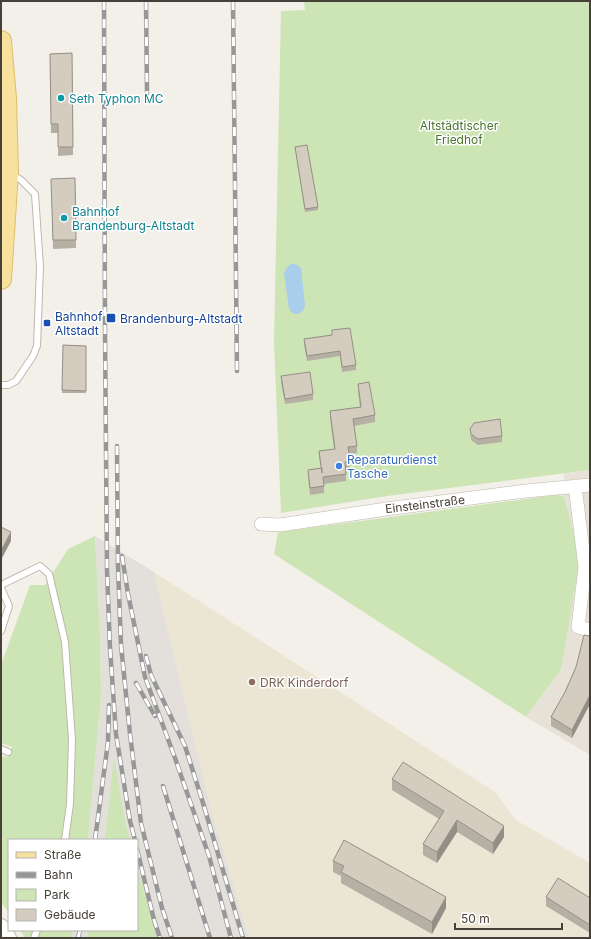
<svg xmlns="http://www.w3.org/2000/svg" width="591" height="939" viewBox="0 0 591 939" font-family="Inter,sans-serif">
<style>
.residential{fill:#e7e2d7}
.industrial{fill:#e3dfda}
.education{fill:#ebe5d4}
.green{fill:#cde4b4}
.water{fill:#a9ceeb}
.lines{fill:none;stroke-linecap:round;stroke-linejoin:round}
.service-casing{stroke:#beb8ac;stroke-width:8}
.minor-casing{stroke:#beb8ac;stroke-width:14}
.tertiary-casing{stroke:#beb8ac;stroke-width:18}
.primary-casing{stroke:#dcbf6e;stroke-width:22}
.service{stroke:#fff;stroke-width:6}
.minor{stroke:#fff;stroke-width:13}
.tertiary{stroke:#fff;stroke-width:16}
.primary{stroke:#f7e19d;stroke-width:20}
.rail-casing{stroke:#979797;stroke-width:4.5}
.rail{stroke:#fff;stroke-width:3;stroke-dasharray:9;stroke-linecap:butt}
.wall{fill:#b6afa4}
.shaded-wall{fill:#948f86}
.building{fill:#d4ccbf;stroke:#948f86}
.culture-dot{fill:#0f9aa8;stroke:#fff;stroke-width:1.5}
.transit-dot{fill:#1a4fb4;stroke:#fff;stroke-width:1.5}
.shop-dot{fill:#3f7fe0;stroke:#fff;stroke-width:1.5}
.education-dot{fill:#8d6e63;stroke:#fff;stroke-width:1.5}
.labels{text-anchor:middle;dominant-baseline:central;stroke-width:3;stroke-linejoin:round;paint-order:stroke}
.culture-label{font-size:12px;fill:#0d838f;stroke:#fff;text-anchor:start}
.park-label{font-size:12px;fill:#46742e;stroke:#fff}
.transit-label{font-size:12px;fill:#164399;stroke:#fff;text-anchor:start}
.shop-label{font-size:12px;fill:#366cbe;stroke:#fff;text-anchor:start}
.street-label{font-size:12px;fill:#464138;stroke:#fff}
.education-label{font-size:12px;fill:#785e54;stroke:#fff;text-anchor:start}
</style>
<rect width="100%" height="100%" fill="#f3f0e9"/>
<!-- residential -->
<path class="residential" d="M 590,470 L 590,755 L 526,717 L 561,669 L 579,553 L 564,496 L 564,474 Z"/>
<!-- industrial -->
<path class="industrial" d="M 95,536 L 154,572 L 211,809 L 249,938 L 71,938 L 73,930 L 137,930 L 137,840 L 88,840 L 101,695 L 100,635 Z"/>
<!-- education -->
<path class="education" d="M 154,572 L 495,792 L 516,820 L 590,863 L 590,938 L 249,938 L 211,809 Z"/>
<!-- green -->
<path class="green" d="M 304,1 L 590,1 L 590,470 L 387,496 L 281,513 L 274,342 L 281,11 L 305,10 Z
M 556,495 L 564,496 L 579,553 L 578,568 L 561,669 L 526,717 L 274,554 L 278,532 Z
M 95,536 L 100,635 L 101,695 L 88,840 L 9,840 L 9,912 L 1,903 L 1,756 L 8,757 L 12,747 L 1,743 L 1,665 L 30,585 L 45,585 L 68,549 Z
M 114,757 L 125,822 L 130,840 L 105,840 Z
M 137,865 L 157,938 L 87,938 L 89,930 L 137,930 Z
M 20,930 L 73,930 L 71,938 L 25,938 Z"/>
<!-- water -->
<path class="water" d="M 291,264 C 295,264 298,264 301,269 L 305,305 C 303,315 294,317 289,309 L 284,273 L 288,266 Z"/>
<g class="lines">
<!-- service casing -->
<g class="service-casing">
<path id="service" d="M 1,385 L 8,385 L 16,381 L 33,356 L 37,346 L 40,267 L 35,194 L 21,180 L 11,174
M 1,585 L 40,566 L 49,574 L 65,642 L 72,740 L 70,804 L 65,840
M 1,588 L 9,606 L 1,631
M 1,749 L 8,752
M 34,938 L 37,930"/>
</g>
<!-- minor casing -->
<g class="minor-casing">
<path id="minor" d="M 575,486 L 585,567 L 578,627 L 590,630
M 261,524 L 280,525 L 386,509 L 526,491 L 590,485"/>
</g>
<!-- tertiary casing -->
<g class="tertiary-casing">
<path id="tertiary" d="M 1,927 L 8,938"/>
</g>
<!-- primary casing -->
<g class="primary-casing">
<path id="primary" d="M 1,41 L 6,98 L 8,172 L 1,279"/>
</g>
<!-- service -->
<use href="#service" class="service"/>
<!-- minor -->
<use href="#minor" class="minor"/>
<!-- tertiary -->
<use href="#tertiary" class="tertiary"/>
<!-- primary -->
<use href="#primary" class="primary"/>
<!-- rail casing -->
<g class="rail-casing">
<path id="rail" d="M 104,1 L 105,330 L 107,570 L 110,648 L 116,734 L 130,821 L 135,840
M 146,1 L 147,93
M 233,1 L 237,371
M 117,446 L 118,566 L 121,645 L 130,734 L 141,823 L 162,908 L 172,938
M 122,556 L 128,594 L 145,677 L 175,758 L 209,856 L 231,938
M 146,656 L 151,675 L 185,746 L 203,803 L 243,938
M 136,683 L 155,716
M 163,786 L 210,938
M 95,840 L 108,742 L 109,705
M 137,849 L 154,920 L 160,938
M 78,938 L 80,930"/>
</g>
<!-- rail -->
<use href="#rail" class="rail"/>
</g>
<!-- wall -->
<path class="wall" d="M 72,53 L 73,155 L 58,156 L 58,133 L 51,133 L 50,54 Z
M 295,147 L 318,207 L 318,210 L 305,212 Z
M 75,178 L 76,248 L 53,249 L 51,179 Z
M 332,330 L 356,365 L 356,370 L 342,372 L 340,356 L 307,361 L 304,344 L 304,339 L 332,335 Z
M 63,345 L 86,346 L 86,393 L 62,393 Z
M 281,376 L 313,394 L 313,400 L 285,404 L 281,382 Z
M 358,384 L 375,415 L 375,422 L 354,426 L 357,446 L 357,453 L 349,454 L 350,468 L 346,469 L 346,481 L 324,484 L 324,493 L 310,495 L 308,477 L 308,470 L 321,468 L 319,458 L 319,451 L 334,449 L 330,418 L 330,411 L 360,407 L 358,391 Z
M 470,429 L 502,436 L 502,442 L 478,445 L 471,440 Z
M 590,636 L 590,704 L 572,738 L 551,726 L 551,717 L 565,692 Z
M 392,779 L 504,837 L 493,854 L 457,832 L 437,863 L 423,855 L 423,844 L 439,819 L 392,790 Z
M 333,861 L 446,908 L 432,934 L 341,883 L 341,876 L 333,872 Z
M 546,897 L 590,898 L 590,933 L 546,906 Z"/>
<!-- shaded-wall -->
<path class="shaded-wall" d="M 11,532 L 11,541 L 1,560 L 1,551 Z
M 590,695 L 590,704 L 572,738 L 572,730 Z
M 457,820 L 457,832 L 437,863 L 437,852 Z
M 504,826 L 504,837 L 493,854 L 493,843 Z
M 446,897 L 446,908 L 432,934 L 432,922 Z"/>
<!-- building -->
<path class="building" d="M 72,53 L 73,147 L 58,147 L 58,124 L 51,124 L 50,54 Z
M 307,145 L 318,207 L 305,209 L 295,147 Z
M 75,178 L 76,240 L 53,240 L 51,179 Z
M 350,328 L 356,365 L 342,367 L 340,351 L 307,356 L 304,339 L 332,335 L 332,330 Z
M 63,345 L 86,346 L 86,391 L 62,390 Z
M 310,372 L 313,394 L 285,399 L 281,376 Z
M 369,382 L 375,415 L 353,419 L 357,446 L 348,447 L 350,461 L 345,462 L 346,474 L 323,477 L 324,486 L 310,488 L 308,470 L 322,468 L 322,473 L 319,451 L 335,449 L 330,411 L 361,407 L 358,384 Z
M 500,419 L 502,436 L 478,439 L 471,434 L 470,429 L 474,423 Z
M 1,527 L 11,532 L 1,551 Z
M 584,635 L 590,636 L 590,695 L 572,730 L 551,717 L 565,692 L 576,667 Z
M 403,762 L 504,826 L 493,843 L 457,820 L 437,852 L 423,844 L 444,811 L 392,779 Z
M 344,840 L 446,897 L 432,922 L 341,872 L 344,866 L 333,861 Z
M 558,878 L 590,898 L 590,925 L 546,897 Z"/>
<!-- markers -->
<g class="culture-dot">
<circle cx="61" cy="98" r="4"/>
<circle cx="64" cy="218" r="4"/>
</g>
<g class="transit-dot">
<rect x="106" y="313" width="10" height="10" rx="2"/>
<rect x="43" y="319" width="8" height="8" rx="2"/>
</g>
<circle class="shop-dot" cx="339" cy="466" r="4"/>
<circle class="education-dot" cx="252" cy="682" r="4"/>
<g class="labels">
<!-- culture labels -->
<g class="culture-label">
<text x="69" y="98">Seth Typhon MC</text>
<text x="72" y="211">Bahnhof<tspan x="72" dy="14">Brandenburg-Altstadt</tspan></text>
</g>
<!-- park labels -->
<g class="park-label">
<text x="459" y="125">Altstädtischer<tspan x="459" dy="14">Friedhof</tspan></text>
</g>
<!-- transit labels -->
<g class="transit-label">
<text x="55" y="316">Bahnhof<tspan x="55" dy="14">Altstadt</tspan></text>
<text x="120" y="318">Brandenburg-Altstadt</text>
</g>
<!-- shop labels -->
<g class="shop-label">
<text x="347" y="459">Reparaturdienst<tspan x="347" dy="14">Tasche</tspan></text>
</g>
<!-- street labels -->
<g class="street-label">
<text transform="translate(425 504) rotate(-7)">Einsteinstraße</text>
</g>
<!-- education labels -->
<g class="education-label">
<text x="260" y="682">DRK Kinderdorf</text>
</g>
</g>
<!-- border -->
<rect width="591" height="939" fill="none" stroke="#464138" stroke-width="4"/>
<!-- legend -->
<rect x="8" y="839" width="130" height="92" fill="#ffffff" stroke="#b5b3af"/>
<rect x="16" y="852" width="20" height="6" fill="#f7e19d" stroke="#b5b3af"/>
<text x="44" y="859" font-size="12" fill="#464138">Straße</text>
<rect x="16" y="872" width="20" height="6" fill="#979797" stroke="#b5b3af"/>
<text x="44" y="879" font-size="12" fill="#464138">Bahn</text>
<rect x="16" y="889" width="20" height="12" fill="#cde4b4" stroke="#b5b3af"/>
<text x="44" y="899" font-size="12" fill="#464138">Park</text>
<rect x="16" y="909" width="20" height="12" fill="#d4ccbf" stroke="#b5b3af"/>
<text x="44" y="919" font-size="12" fill="#464138">Gebäude</text>
<!-- scale -->
<path d="M455 923v6h107v-6" fill="none" stroke="#464138" stroke-width="2"/>
<text x="461" y="923" font-size="12" fill="#464138" stroke="#ffffff" stroke-width="3" paint-order="stroke">50 m</text>
</svg>
